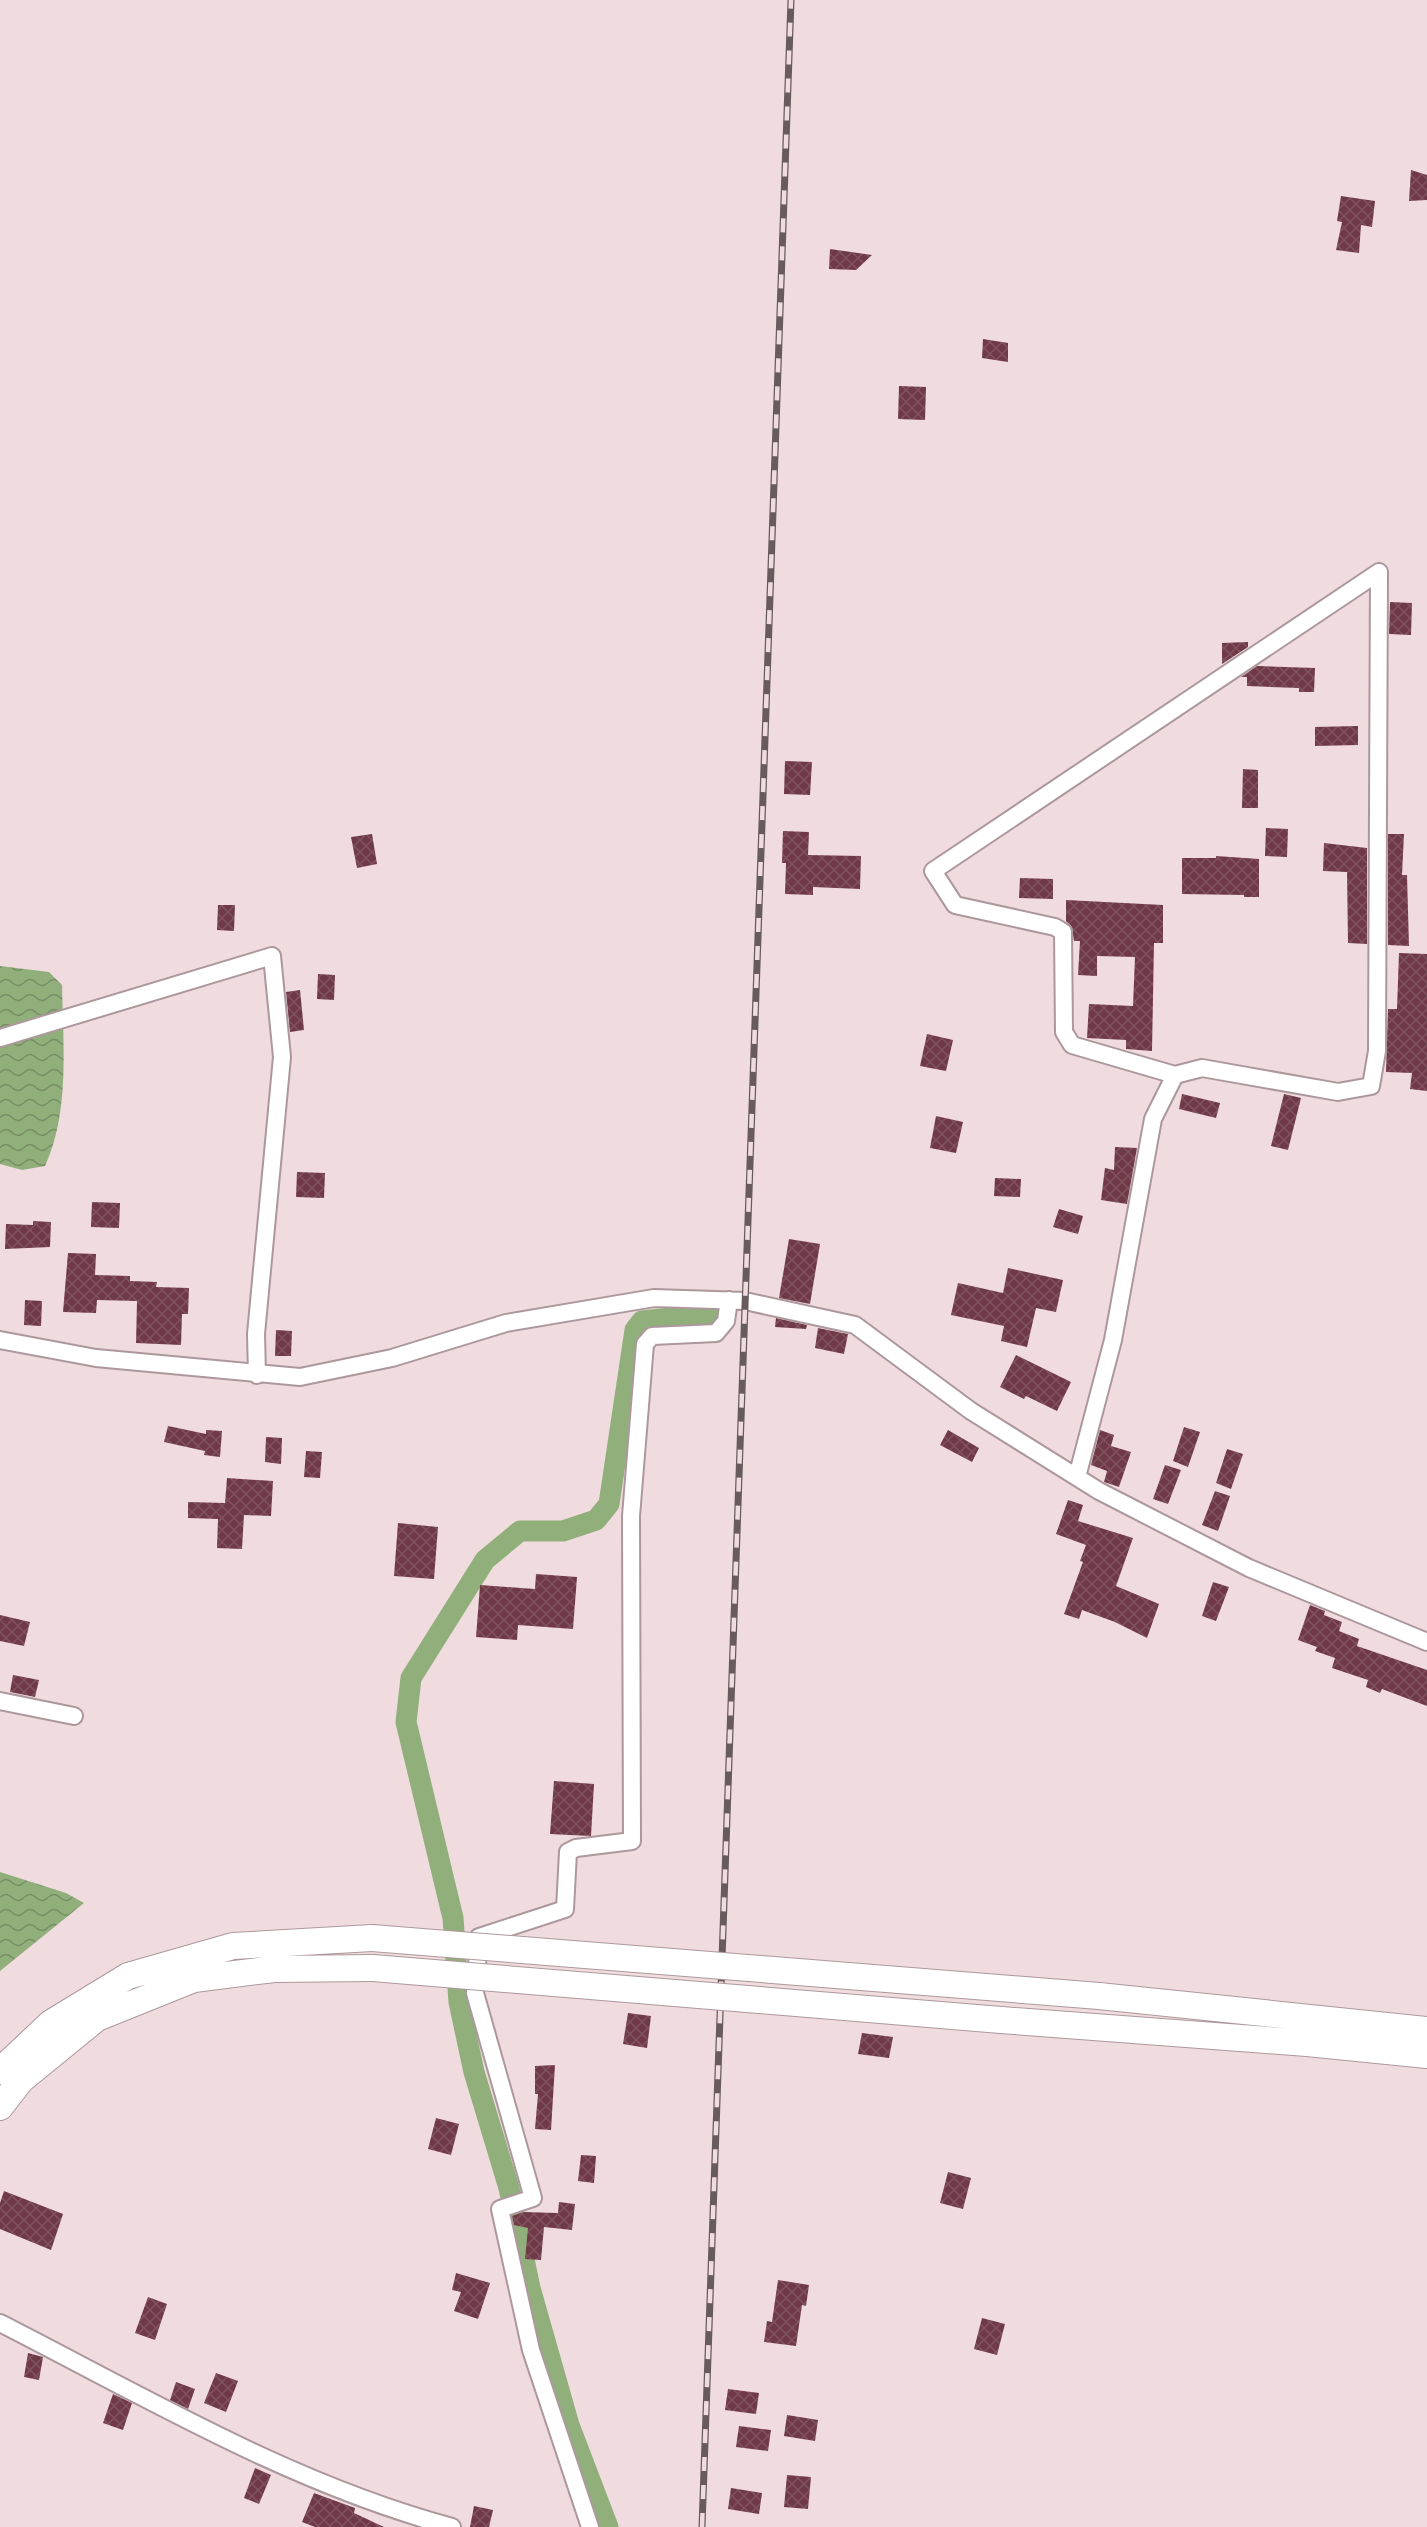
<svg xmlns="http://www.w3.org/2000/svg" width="1427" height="2527" viewBox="0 0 1427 2527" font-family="'PT Sans Narrow',sans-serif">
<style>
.water{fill:url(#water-waves)}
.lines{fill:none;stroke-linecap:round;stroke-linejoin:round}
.canal{stroke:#91af7b;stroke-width:21}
.building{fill:url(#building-cross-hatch)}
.street-casing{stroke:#ac989c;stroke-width:20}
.primary-casing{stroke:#ac989c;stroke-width:28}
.street{stroke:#fff;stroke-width:16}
.primary{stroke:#fff;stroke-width:26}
.rail-casing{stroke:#675b5d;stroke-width:7}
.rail{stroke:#f0dbdf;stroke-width:4.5;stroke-dasharray:14;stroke-linecap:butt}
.primary-bridge-casing{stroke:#ac989c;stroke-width:28;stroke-linecap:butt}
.primary-bridge{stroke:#fff;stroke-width:26}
</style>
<defs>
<pattern id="water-waves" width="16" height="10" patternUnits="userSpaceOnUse" patternTransform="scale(1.5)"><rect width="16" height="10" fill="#91af7b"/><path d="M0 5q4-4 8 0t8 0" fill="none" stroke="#778e65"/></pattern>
<pattern id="building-cross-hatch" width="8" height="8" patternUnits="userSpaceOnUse" patternTransform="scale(1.5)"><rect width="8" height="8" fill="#703947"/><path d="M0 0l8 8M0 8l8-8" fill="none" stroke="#80535f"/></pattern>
</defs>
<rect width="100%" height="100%" fill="#f0dbdf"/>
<!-- water -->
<path class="water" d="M 0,966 L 49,972 L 62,985 C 63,1044 70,1112 45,1166 L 22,1170 L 0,1164 Z
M 0,1872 L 66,1893 L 84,1903 L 0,1971 Z"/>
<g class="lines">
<!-- canal -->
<path class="canal" d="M 608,2527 L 569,2425 L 530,2288 L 509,2188 L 474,2072 L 459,2002 L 453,1918 L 406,1722 L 411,1678 L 485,1560 L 520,1531 L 563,1531 L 596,1520 L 609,1504 L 635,1330 L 642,1321 L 711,1314"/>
</g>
<!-- building -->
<path class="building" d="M 1411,170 L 1427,175 L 1427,200 L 1409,201 Z
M 1341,196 L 1375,201 L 1372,227 L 1361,225 L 1359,253 L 1336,250 L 1342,222 L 1337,221 Z
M 830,249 L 872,255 L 856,270 L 829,269 Z
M 983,339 L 1008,343 L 1008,362 L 982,358 Z
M 899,386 L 926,387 L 925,420 L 898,419 Z
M 1390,602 L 1412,603 L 1411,635 L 1389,634 Z
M 1248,642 L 1248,647 L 1222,664 L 1222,643 Z
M 1257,666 L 1315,668 L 1314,692 L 1299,692 L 1299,688 L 1247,686 L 1247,677 L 1241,677 Z
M 1358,726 L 1358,745 L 1315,746 L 1315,727 Z
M 785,761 L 812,762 L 810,795 L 784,794 Z
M 1243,769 L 1258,770 L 1258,808 L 1242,808 Z
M 1266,828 L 1288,829 L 1287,857 L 1265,856 Z
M 783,831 L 809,832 L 808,855 L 861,856 L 860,889 L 813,887 L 813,895 L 785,894 L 786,863 L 782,863 Z
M 372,834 L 377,864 L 357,868 L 351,837 Z
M 1388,834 L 1404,834 L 1402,875 L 1407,875 L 1409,946 L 1388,945 Z
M 1324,843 L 1367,848 L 1367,944 L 1348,943 L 1347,872 L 1323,871 Z
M 1216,856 L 1259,859 L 1259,897 L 1244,897 L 1244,895 L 1182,894 L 1182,858 L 1216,858 Z
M 1020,878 L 1053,879 L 1053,899 L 1019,898 Z
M 1066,900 L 1163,905 L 1163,943 L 1154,943 L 1152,1051 L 1126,1049 L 1126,1040 L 1087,1038 L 1089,1004 L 1133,1006 L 1135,957 L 1097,956 L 1097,976 L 1078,975 L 1080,941 L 1074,941 L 1072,927 L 1066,921 Z
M 218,905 L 235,905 L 234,931 L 217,930 Z
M 1399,953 L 1427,954 L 1427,1091 L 1410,1089 L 1412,1073 L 1386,1072 L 1388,1009 L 1397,1009 Z
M 318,974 L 335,975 L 334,1000 L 317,999 Z
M 300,990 L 304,1030 L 290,1032 L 286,992 Z
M 927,1034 L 953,1040 L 946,1071 L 920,1066 Z
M 1182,1094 L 1220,1103 L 1216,1118 L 1179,1109 Z
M 1284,1094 L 1301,1098 L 1288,1150 L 1271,1146 Z
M 936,1116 L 963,1122 L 956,1153 L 930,1148 Z
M 1115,1147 L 1137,1148 L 1127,1204 L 1101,1200 L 1105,1168 L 1114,1170 Z
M 297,1172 L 325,1173 L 324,1198 L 296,1197 Z
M 995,1178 L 1021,1179 L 1020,1197 L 994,1196 Z
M 92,1202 L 120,1203 L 119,1228 L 91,1227 Z
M 1059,1209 L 1083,1216 L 1078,1234 L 1053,1227 Z
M 33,1221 L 51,1222 L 50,1247 L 5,1249 L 6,1224 L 33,1225 Z
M 789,1239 L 820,1244 L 810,1304 L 779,1298 Z
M 68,1253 L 96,1254 L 95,1275 L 130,1276 L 130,1281 L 157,1282 L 156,1287 L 189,1288 L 188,1314 L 182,1314 L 181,1345 L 136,1343 L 137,1301 L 97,1300 L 96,1313 L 63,1312 Z
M 1008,1268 L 1063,1280 L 1056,1312 L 1036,1308 L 1027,1347 L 1001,1341 L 1004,1326 L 951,1315 L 958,1283 L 1003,1293 Z
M 25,1300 L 42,1301 L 41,1326 L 24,1325 Z
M 776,1318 L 807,1325 L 806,1329 L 775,1327 Z
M 818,1328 L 848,1334 L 844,1354 L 815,1348 Z
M 276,1330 L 292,1331 L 291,1356 L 275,1356 Z
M 1016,1355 L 1071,1382 L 1057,1411 L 1026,1396 L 1024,1399 L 1000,1387 Z
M 168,1426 L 206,1434 L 206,1430 L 222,1431 L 220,1457 L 204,1455 L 205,1451 L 164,1442 Z
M 1184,1427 L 1200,1432 L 1188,1467 L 1173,1461 Z
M 948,1430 L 979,1448 L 972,1462 L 940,1445 Z
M 1100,1430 L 1114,1435 L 1111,1446 L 1131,1452 L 1119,1487 L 1104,1482 L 1107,1471 L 1091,1465 Z
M 266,1437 L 282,1438 L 281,1464 L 265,1462 Z
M 1227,1449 L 1243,1454 L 1231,1489 L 1216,1483 Z
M 306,1451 L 322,1452 L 320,1478 L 304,1477 Z
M 1165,1465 L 1181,1470 L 1168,1504 L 1153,1499 Z
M 227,1478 L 273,1481 L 271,1516 L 244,1515 L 242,1549 L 217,1548 L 218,1519 L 188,1518 L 188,1502 L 225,1503 Z
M 1215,1491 L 1230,1496 L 1218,1531 L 1202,1525 Z
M 1068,1500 L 1083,1505 L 1078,1521 L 1133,1538 L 1116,1586 L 1159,1604 L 1147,1638 L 1115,1622 L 1082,1610 L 1079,1619 L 1064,1614 L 1083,1562 L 1080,1561 L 1086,1545 L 1056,1534 Z
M 398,1523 L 438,1527 L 434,1579 L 394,1576 Z
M 536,1574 L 577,1577 L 573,1629 L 518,1625 L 517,1640 L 476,1637 L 480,1585 L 535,1589 Z
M 1213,1582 L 1229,1587 L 1216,1621 L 1202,1616 Z
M 1310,1605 L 1325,1611 L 1324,1615 L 1342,1622 L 1339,1631 L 1359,1639 L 1357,1646 L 1427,1670 L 1427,1706 L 1382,1689 L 1380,1693 L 1366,1687 L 1368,1680 L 1332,1668 L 1335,1658 L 1315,1651 L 1317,1647 L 1298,1640 Z
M 0,1615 L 30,1622 L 24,1646 L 0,1641 Z
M 13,1675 L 39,1680 L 35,1697 L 10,1692 Z
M 554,1781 L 594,1784 L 591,1836 L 550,1834 Z
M 628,2013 L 651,2016 L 647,2048 L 623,2044 Z
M 862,2033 L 893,2037 L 889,2058 L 858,2054 Z
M 555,2065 L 551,2130 L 535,2129 L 538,2094 L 535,2094 L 535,2066 Z
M 436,2118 L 459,2124 L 451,2155 L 428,2149 Z
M 581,2155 L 596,2156 L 594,2183 L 578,2181 Z
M 948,2172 L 971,2178 L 963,2209 L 940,2203 Z
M 4,2191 L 63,2214 L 51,2250 L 0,2229 L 0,2203 Z
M 559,2202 L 575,2204 L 572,2230 L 544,2227 L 541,2260 L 525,2259 L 528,2228 L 514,2225 L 512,2216 L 524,2212 L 558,2213 Z
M 456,2273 L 490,2283 L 478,2319 L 454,2311 L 461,2292 L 452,2290 Z
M 778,2280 L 809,2285 L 806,2306 L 802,2305 L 796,2346 L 764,2342 L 767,2321 L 772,2322 Z
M 148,2297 L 167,2304 L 155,2340 L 135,2333 Z
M 982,2318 L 1005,2324 L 997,2355 L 974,2349 Z
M 28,2353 L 43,2357 L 39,2380 L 24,2377 Z
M 216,2373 L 238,2381 L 226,2412 L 204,2403 Z
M 176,2382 L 195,2389 L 188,2409 L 170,2400 Z
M 728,2389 L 759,2393 L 756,2414 L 725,2410 Z
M 113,2394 L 132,2403 L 123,2430 L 103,2423 Z
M 787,2415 L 818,2420 L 815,2441 L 784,2436 Z
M 739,2426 L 771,2430 L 768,2451 L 736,2447 Z
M 255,2468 L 271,2475 L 259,2504 L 244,2498 Z
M 787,2475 L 811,2477 L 808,2509 L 784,2507 Z
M 731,2488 L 762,2493 L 759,2514 L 728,2509 Z
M 314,2493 L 355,2508 L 354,2513 L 384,2527 L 315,2527 L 302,2522 Z
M 474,2506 L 493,2510 L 489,2527 L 470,2527 Z"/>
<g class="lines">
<!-- street casing -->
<g class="street-casing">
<path id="street" d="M 0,1038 L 272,956 L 282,1057 L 256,1334 L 257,1375
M 1175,1075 L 1072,1045 L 1064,1032 L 1063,932 L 1055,927 L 955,905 L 933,871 L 1379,572
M 0,1340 L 96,1358 L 300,1377 L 392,1358 L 506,1323 L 654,1298 L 745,1301 L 855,1325 L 971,1411 L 1099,1491 L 1249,1568 L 1427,1642
M 1077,1477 L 1113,1340 L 1153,1119 L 1175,1075 L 1202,1068 L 1338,1092 L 1371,1086 L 1377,1051 L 1379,572
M 0,1701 L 74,1716
M 0,2323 C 147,2398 292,2484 452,2527
M 590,2527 L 531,2350 L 500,2209 L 533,2198 L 475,1993 L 479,1937 L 565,1909 L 568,1852 L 576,1848 L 632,1841 L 631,1516 L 645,1344 L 652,1336 L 716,1333 L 726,1321 L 729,1300"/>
</g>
<!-- primary casing -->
<g class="primary-casing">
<path id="primary" d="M 1099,1996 L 1427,2030
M 1001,2020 L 1307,2043 L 1427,2055
M 0,2071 L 51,2023 L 128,1976 L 233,1946 L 372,1938
M 0,2107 L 21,2080 L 97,2018 L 194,1979 L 274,1969 L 373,1968"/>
</g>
<!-- street -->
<use href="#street" class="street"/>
<!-- primary -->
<use href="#primary" class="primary"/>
<!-- rail casing -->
<g class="rail-casing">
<path id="rail" d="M 702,2527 L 791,0"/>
</g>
<!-- rail -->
<use href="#rail" class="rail"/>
<!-- primary-bridge casing -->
<g class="primary-bridge-casing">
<path id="primary-bridge" d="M 372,1938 L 1099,1996
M 373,1968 L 1001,2020"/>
</g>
<!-- primary-bridge -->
<use href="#primary-bridge" class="primary-bridge"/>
</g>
</svg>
